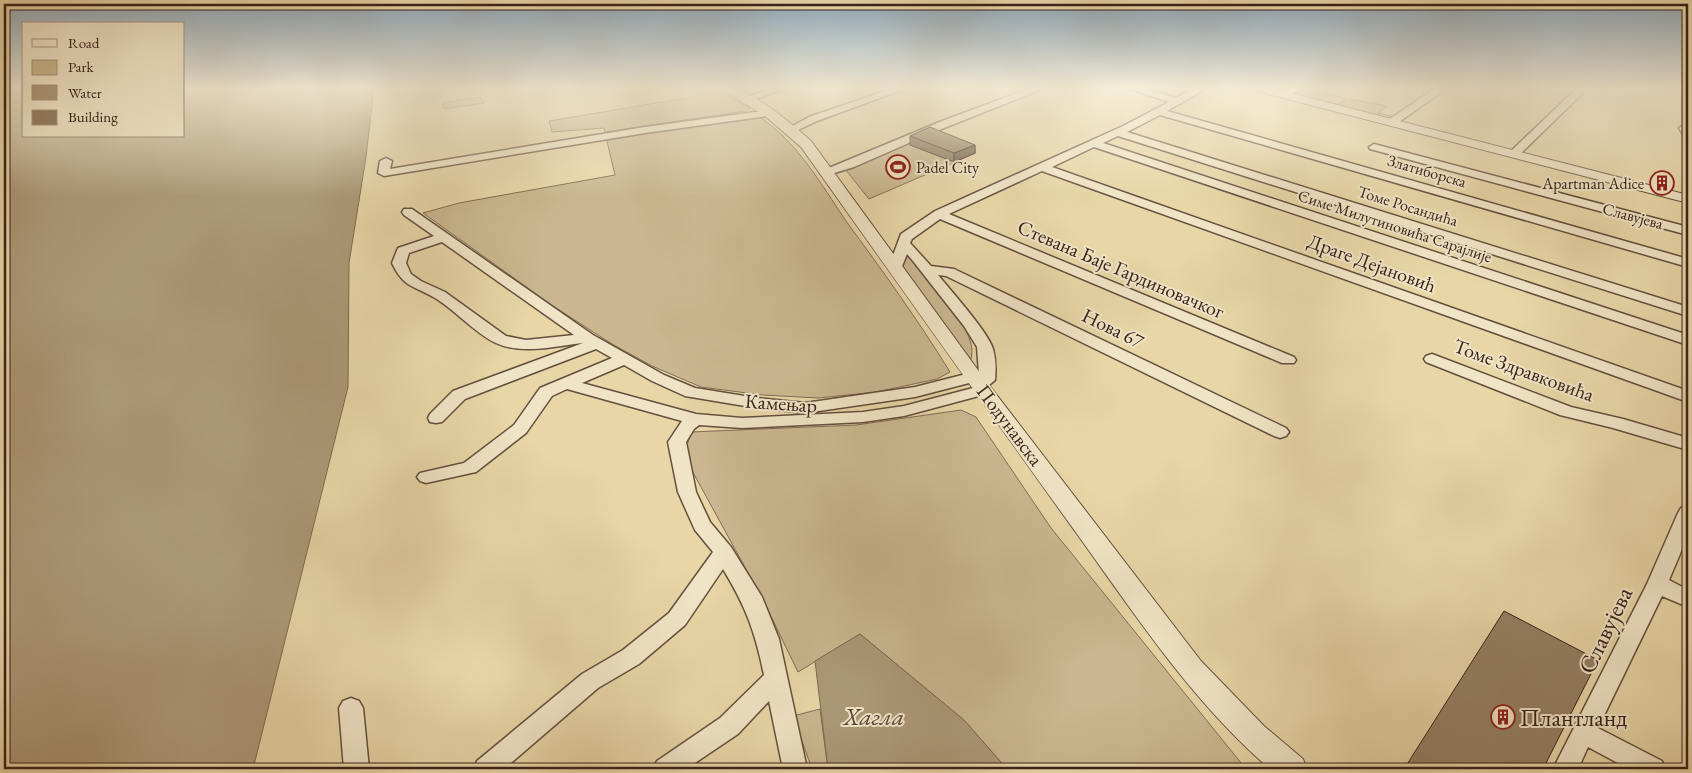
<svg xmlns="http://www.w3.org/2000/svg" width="1692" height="773" viewBox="0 0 1692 773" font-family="'EB Garamond',serif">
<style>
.green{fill:#cab78f;stroke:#816c55}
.water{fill:#ac9977;stroke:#7e6952}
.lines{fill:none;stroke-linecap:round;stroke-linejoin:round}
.minor-casing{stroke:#644f3e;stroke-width:3}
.tertiary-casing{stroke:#644f3e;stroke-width:2}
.minor{fill:#f0e4c6;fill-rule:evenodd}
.tertiary{fill:#f0e4c6;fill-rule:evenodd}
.wall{fill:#7f6e56;stroke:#38221b}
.shaded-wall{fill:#685a46;stroke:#38221b}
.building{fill:#948064;stroke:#38221b}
.labels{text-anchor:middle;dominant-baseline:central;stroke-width:4;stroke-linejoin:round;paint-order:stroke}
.far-poi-label{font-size:16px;fill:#38221b;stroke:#f0e4c6;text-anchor:start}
.far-street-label{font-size:16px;fill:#38221b;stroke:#f0e4c6}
.street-label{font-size:20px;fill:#38221b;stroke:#f0e4c6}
.near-street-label{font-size:24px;fill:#38221b;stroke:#f0e4c6}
.near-poi-label{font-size:24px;fill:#38221b;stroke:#f0e4c6;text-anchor:start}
.near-water-label{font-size:25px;font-style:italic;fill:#5b4637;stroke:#f0e4c6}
</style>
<rect width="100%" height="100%" fill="#e8d6a7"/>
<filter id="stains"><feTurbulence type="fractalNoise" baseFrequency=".004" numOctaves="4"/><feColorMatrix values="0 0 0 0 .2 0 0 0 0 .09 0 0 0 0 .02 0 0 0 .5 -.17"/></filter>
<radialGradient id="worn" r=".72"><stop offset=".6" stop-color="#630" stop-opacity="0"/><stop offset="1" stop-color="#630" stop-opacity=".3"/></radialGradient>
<!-- green -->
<path class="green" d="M 687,88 L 713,88 L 750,108 L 745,111 L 605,132 L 604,128 L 552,132 L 549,121 L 698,96 Z
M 1303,88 L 1345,98 L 1340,104 L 1348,99 L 1388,106 L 1378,113 L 1395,117 L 1391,121 L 1290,95 Z
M 481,97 L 484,103 L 444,109 L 442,103 Z
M 758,116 C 796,140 821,184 846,221 C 882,270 918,320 950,372 L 937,379 L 876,392 L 818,398 L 762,395 L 701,387 L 652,366 L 612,344 L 553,306 L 423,213 L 459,203 L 615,175 L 606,137 Z
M 926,134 L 976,153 L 869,199 L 845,169 L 860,165 L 878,154 Z
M 905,249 C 923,277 968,317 972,349 C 972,354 971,360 970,365 L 900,262 Z
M 961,410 L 976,417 L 1051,528 L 1246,769 L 1007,769 L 964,720 L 860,634 L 798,672 L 764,602 L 684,456 L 691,432 L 856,425 Z
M 820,709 L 828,769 L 812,769 L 793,716 Z"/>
<!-- water -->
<path class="water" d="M 4,88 L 24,88 L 24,136 L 184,136 L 184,88 L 374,88 L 366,157 L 349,263 L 348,387 L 253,769 L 4,769 Z
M 860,634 L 964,720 L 1007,769 L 828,769 L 815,661 Z"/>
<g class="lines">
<!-- minor casing -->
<g class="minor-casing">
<path id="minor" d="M 771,88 L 785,88 L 751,101 L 745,101 L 743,99 Z
M 893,88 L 907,88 L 817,121 L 796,131 L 792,132 L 787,129 L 809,117 Z
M 1031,88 L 1045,88 L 934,132 L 854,167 L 828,175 L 822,172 L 824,170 L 942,121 Z
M 1128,88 L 1143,88 L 1176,98 L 1195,88 L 1207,88 L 1167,111 L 1688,259 L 1688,267 L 1160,115 L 1127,132 L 1688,307 L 1688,316 L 1118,136 L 1103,143 L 1688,335 L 1688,345 L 1094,147 L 1052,167 L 1688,391 L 1688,402 L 1042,171 L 949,214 L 1294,357 L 1296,360 L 1294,363 L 1282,363 L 940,219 L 912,239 L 910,243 L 931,266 L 954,269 L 1286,428 L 1289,432 L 1286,436 L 1280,438 L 1274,436 L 946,276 L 938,275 C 951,291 988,332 993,349 C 996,360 996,369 995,380 L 988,386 L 992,390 L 990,393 L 904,416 L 863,422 L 742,428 L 699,425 L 694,429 L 686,442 L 696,492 L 710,522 L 731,547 L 762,597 L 779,639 L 807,769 L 783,769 L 769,701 L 738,734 L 686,769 L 653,769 L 657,761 L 720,718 L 764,675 C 755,631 746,607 723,569 L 685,625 L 639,664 L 598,688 L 504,769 L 474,769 L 477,761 L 582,674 L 623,650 L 669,613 L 713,552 L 695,530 L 678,492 L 668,442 L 682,421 L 567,389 L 552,396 L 526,433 L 476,472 L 426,483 L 420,481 L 417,477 L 420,473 L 464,463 L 514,425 L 540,388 L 612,358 L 596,349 L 465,399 L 442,422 L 436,423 L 430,422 L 428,418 L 430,414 L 453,391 L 583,343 C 555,346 522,355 496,343 C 476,334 454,309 435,298 C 413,285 404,288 392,263 L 398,248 L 434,236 L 404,215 L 402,212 L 404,209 L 412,209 L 593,335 L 664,375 L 695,388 L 757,398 L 805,403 L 915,387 L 974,372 L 979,374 L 977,347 L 964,326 L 913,261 L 907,254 L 901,269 L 896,270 L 889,266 L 901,234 L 935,211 L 1123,126 L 1169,102 ZM 442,242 L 574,335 L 526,340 L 506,336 L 445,292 L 421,281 L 411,274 L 406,263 L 409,253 ZM 624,365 L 652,381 L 685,396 L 757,408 L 805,413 L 915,397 L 973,382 L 971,385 L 973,388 L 904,406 L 863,412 L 742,418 L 696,414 L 582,383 Z
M 1290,88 L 1302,88 L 1287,97 L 1281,97 L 1281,93 Z
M 1436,88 L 1447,88 L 1396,124 L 1388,124 L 1388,120 Z
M 1577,88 L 1588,88 L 1518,156 L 1510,156 L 1509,154 L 1510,152 Z
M 770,110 L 774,111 L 774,115 L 645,133 L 384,176 L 378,173 L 380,161 L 386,158 L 392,161 L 390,169 L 645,127 Z
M 1684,125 L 1688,127 L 1688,137 L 1684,136 L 1679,128 Z
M 1374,144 L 1688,227 L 1688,235 L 1370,149 L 1369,147 Z
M 1432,354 L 1571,407 L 1623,419 L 1688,438 L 1688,450 L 1613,428 L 1560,415 L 1426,362 L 1424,359 L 1426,356 Z
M 1688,506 L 1688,535 L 1669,580 L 1688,590 L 1688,607 L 1662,596 L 1598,728 L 1662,761 L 1665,769 L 1629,769 L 1588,747 L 1578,769 L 1553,769 L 1647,584 L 1678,513 L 1681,508 Z
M 351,698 L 359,701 L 363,708 L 369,769 L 344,769 L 339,708 L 343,701 Z"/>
</g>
<!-- tertiary casing -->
<g class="tertiary-casing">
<path id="tertiary" d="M 719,88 C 724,88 731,87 735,89 C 759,96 792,124 811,141 L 986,381 L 1201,661 L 1264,726 L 1303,759 L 1307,769 L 1270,769 C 1190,700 1133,611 1072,527 C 981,401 891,274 801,147 L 764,115 Z
M 1251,88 L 1271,88 L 1688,195 L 1688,203 L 1253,90 Z"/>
</g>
<!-- minor -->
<use href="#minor" class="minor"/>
<!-- tertiary -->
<use href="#tertiary" class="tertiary"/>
</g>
<!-- wall -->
<path class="wall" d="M 910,136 L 975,145 L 975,153 L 954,162 L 910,145 Z"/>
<!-- shaded-wall -->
<path class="shaded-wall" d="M 975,145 L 975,153 L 954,162 L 954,153 Z"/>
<!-- building -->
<path class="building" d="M 930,127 L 975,145 L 954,153 L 910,136 Z
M 1504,611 L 1598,660 L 1543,769 L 1404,769 Z"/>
<!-- sky -->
<linearGradient id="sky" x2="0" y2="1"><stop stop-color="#90a9bb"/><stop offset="0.45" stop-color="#f5edd7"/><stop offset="1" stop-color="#f5edd7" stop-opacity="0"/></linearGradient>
<rect width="1692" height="196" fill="url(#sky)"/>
<!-- icons -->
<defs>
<g id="stadium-ring" transform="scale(1.25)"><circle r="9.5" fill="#f0e4c6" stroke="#8f2418" stroke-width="1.5"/><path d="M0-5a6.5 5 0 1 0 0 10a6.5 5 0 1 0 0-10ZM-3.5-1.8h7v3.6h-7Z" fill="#8f2418"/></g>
<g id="building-ring" transform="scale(1.25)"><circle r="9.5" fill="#f0e4c6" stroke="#8f2418" stroke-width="1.5"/><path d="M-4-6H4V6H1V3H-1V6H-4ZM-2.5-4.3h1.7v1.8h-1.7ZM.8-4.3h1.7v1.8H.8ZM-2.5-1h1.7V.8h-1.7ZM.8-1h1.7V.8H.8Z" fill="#8f2418"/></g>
</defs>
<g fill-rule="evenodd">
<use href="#stadium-ring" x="898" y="167"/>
<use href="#building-ring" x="1662" y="183"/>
<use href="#building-ring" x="1503" y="717"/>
</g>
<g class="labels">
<!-- far-poi labels -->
<g class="far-poi-label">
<text x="916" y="167">Padel City</text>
<text x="1644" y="183" text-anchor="end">Apartman Adice</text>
</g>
<!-- far-street labels -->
<g class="far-street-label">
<text transform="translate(1427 171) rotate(16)">Златиборска</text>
<text transform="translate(1408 206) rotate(17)">Томе Росандића</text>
<text transform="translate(1633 216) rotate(15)">Славујева</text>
<text transform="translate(1395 226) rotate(18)">Симе Милутиновића Сарајлије</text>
</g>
<!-- street labels -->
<g class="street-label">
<text transform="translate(1372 263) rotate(20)">Драге Дејановић</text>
<text transform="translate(1121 269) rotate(23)">Стевана Баје Гардиновачког</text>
<text transform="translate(1113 328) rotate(26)">Нова 67</text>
<text transform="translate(1524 370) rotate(20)">Томе Здравковића</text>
<text transform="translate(781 403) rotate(4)">Камењар</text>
<text transform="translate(1010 425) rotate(53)">Подунавска</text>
</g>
<!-- near-street labels -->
<g class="near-street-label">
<text transform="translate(1605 630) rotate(-64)">Славујева</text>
</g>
<!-- near-poi labels -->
<g class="near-poi-label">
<text x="1520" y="717">Плантланд</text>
</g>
<!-- near-water labels -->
<g class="near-water-label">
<text x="874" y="716">Хагла</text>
</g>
</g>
<!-- margin -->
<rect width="1692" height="773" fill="none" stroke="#e8d6a7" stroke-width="20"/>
<rect x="5" y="5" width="1682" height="763" fill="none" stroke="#38221b" stroke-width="2.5"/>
<rect x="10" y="10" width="1672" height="753" fill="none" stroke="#38221b"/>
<!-- legend -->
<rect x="22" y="22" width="162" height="115" fill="#f0e4c6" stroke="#a69682"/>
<rect x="32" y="39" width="25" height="8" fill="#f0e4c6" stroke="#a69682"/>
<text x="68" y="48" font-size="15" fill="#38221b">Road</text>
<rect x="32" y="60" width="25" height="15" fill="#cab78f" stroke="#a69682"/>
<text x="68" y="72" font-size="15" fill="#38221b">Park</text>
<rect x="32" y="85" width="25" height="15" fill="#ac9977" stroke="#a69682"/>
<text x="68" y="98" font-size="15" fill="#38221b">Water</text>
<rect x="32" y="110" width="25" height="15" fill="#948064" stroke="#a69682"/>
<text x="68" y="122" font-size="15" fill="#38221b">Building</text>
<rect width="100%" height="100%" filter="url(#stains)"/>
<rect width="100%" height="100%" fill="url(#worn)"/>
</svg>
